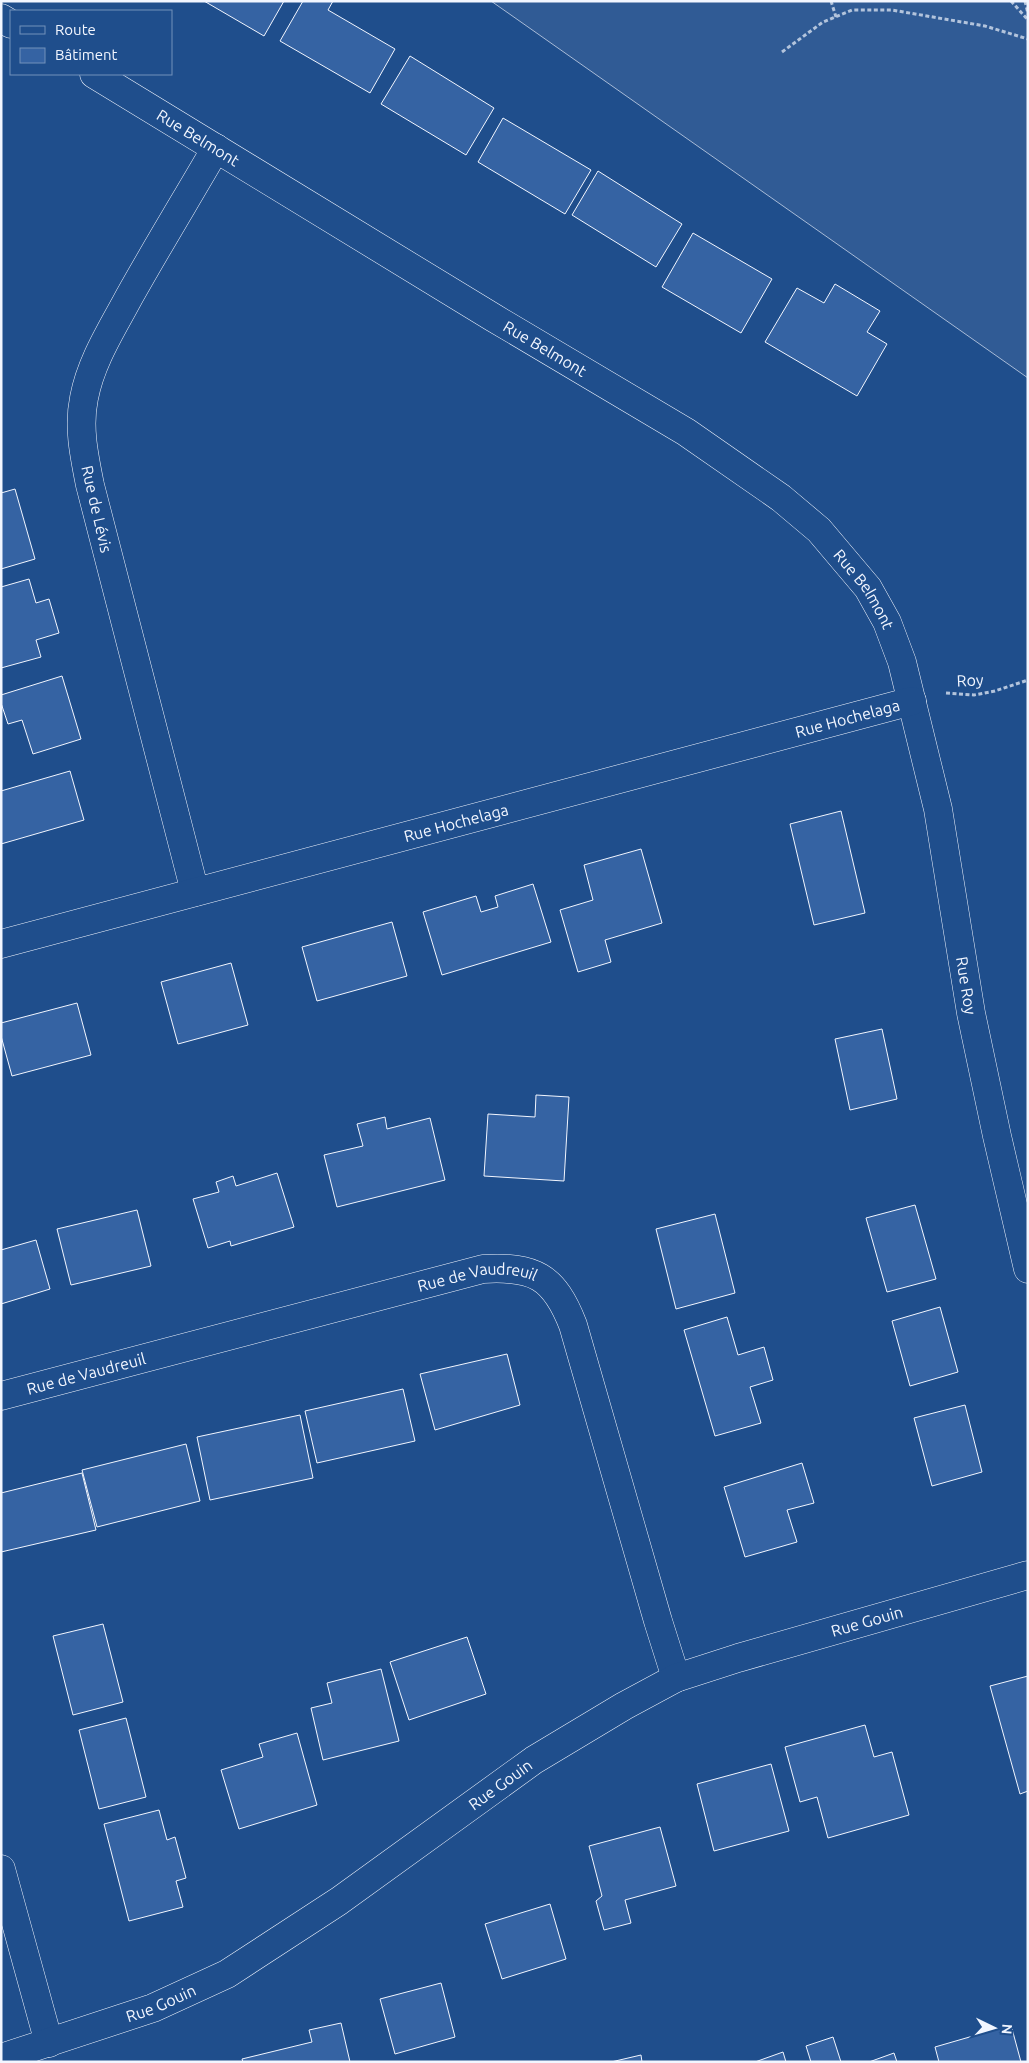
<svg xmlns="http://www.w3.org/2000/svg" width="1029" height="2063" viewBox="0 0 1029 2063" font-family="Ubuntu,sans-serif">
<style>
.built{fill:#305b95;stroke:#a8bbd7}
.building{fill:#3563a3;stroke:#f2f6ff}
.lines{fill:none;stroke-linecap:round;stroke-linejoin:round}
.street-casing{stroke:#f2f6ff;stroke-width:29}
.path{stroke:#b3c4dc;stroke-width:3;stroke-dasharray:4 2.5;stroke-linecap:butt}
.street{stroke:#1f4e8c;stroke-width:28}
.labels{text-anchor:middle;dominant-baseline:central;stroke-width:4;stroke-linejoin:round;paint-order:stroke}
.street-label{font-size:16px;fill:#f2f6ff;stroke:#1f4e8c}
</style>
<rect width="100%" height="100%" fill="#1f4e8c"/>
<!-- built -->
<path class="built" d="M 491,1 L 1028,1 L 1028,378 Z"/>
<!-- building -->
<path class="building" d="M 204,1 L 284,1 L 264,36 Z
M 303,1 L 333,1 L 328,10 L 395,49 L 370,93 L 280,41 Z
M 410,56 L 494,108 L 466,155 L 381,104 Z
M 503,118 L 591,170 L 565,214 L 478,162 Z
M 598,171 L 682,224 L 656,267 L 572,215 Z
M 693,233 L 772,279 L 741,333 L 662,287 Z
M 835,284 L 880,311 L 867,332 L 887,344 L 857,396 L 765,342 L 797,288 L 824,303 Z
M 15,489 L 35,559 L 1,569 L 1,493 Z
M 29,579 L 36,603 L 49,599 L 59,633 L 36,640 L 41,657 L 1,668 L 1,587 Z
M 62,676 L 81,739 L 33,754 L 22,720 L 8,724 L 1,703 L 1,695 Z
M 70,771 L 84,820 L 1,844 L 1,791 Z
M 841,811 L 865,913 L 814,925 L 790,824 Z
M 641,849 L 662,923 L 605,940 L 611,962 L 578,972 L 560,910 L 593,900 L 584,865 Z
M 533,884 L 551,942 L 442,975 L 423,912 L 476,896 L 481,912 L 498,907 L 495,896 Z
M 392,922 L 407,976 L 317,1001 L 302,947 Z
M 231,963 L 248,1025 L 178,1044 L 161,982 Z
M 77,1003 L 91,1055 L 12,1076 L 1,1036 L 1,1023 Z
M 882,1029 L 897,1099 L 850,1110 L 835,1039 Z
M 536,1095 L 569,1097 L 564,1181 L 484,1176 L 488,1114 L 535,1117 Z
M 385,1117 L 387,1129 L 430,1118 L 445,1180 L 337,1207 L 324,1155 L 363,1146 L 357,1124 Z
M 277,1173 L 294,1227 L 231,1246 L 230,1241 L 208,1248 L 193,1199 L 219,1192 L 216,1182 L 233,1176 L 236,1186 Z
M 915,1205 L 936,1279 L 887,1292 L 866,1218 Z
M 137,1210 L 151,1266 L 71,1285 L 57,1229 Z
M 715,1214 L 735,1293 L 676,1309 L 656,1229 Z
M 36,1240 L 50,1289 L 1,1304 L 1,1250 Z
M 940,1307 L 958,1372 L 910,1386 L 892,1321 Z
M 727,1317 L 738,1355 L 764,1347 L 773,1380 L 750,1387 L 761,1423 L 715,1436 L 684,1330 Z
M 507,1354 L 520,1405 L 435,1430 L 420,1374 Z
M 403,1389 L 415,1441 L 317,1463 L 305,1411 Z
M 965,1405 L 982,1472 L 932,1486 L 914,1418 Z
M 300,1415 L 313,1478 L 210,1500 L 197,1437 Z
M 186,1444 L 200,1501 L 97,1527 L 82,1470 Z
M 802,1463 L 814,1503 L 787,1510 L 797,1542 L 745,1557 L 724,1487 Z
M 82,1473 L 96,1530 L 1,1552 L 1,1493 Z
M 103,1624 L 123,1702 L 73,1715 L 53,1636 Z
M 467,1637 L 486,1694 L 409,1720 L 390,1662 Z
M 381,1669 L 399,1741 L 323,1760 L 311,1708 L 332,1703 L 327,1683 Z
M 1028,1676 L 1028,1791 L 1020,1794 L 990,1686 Z
M 126,1718 L 146,1797 L 99,1809 L 79,1730 Z
M 865,1725 L 874,1757 L 892,1752 L 909,1815 L 828,1838 L 817,1797 L 800,1802 L 785,1747 Z
M 297,1733 L 317,1805 L 239,1829 L 221,1770 L 263,1757 L 259,1744 Z
M 771,1764 L 789,1831 L 714,1851 L 697,1784 Z
M 159,1810 L 167,1840 L 175,1837 L 186,1878 L 176,1881 L 183,1907 L 129,1921 L 104,1824 Z
M 660,1827 L 676,1886 L 625,1900 L 631,1923 L 604,1930 L 596,1901 L 602,1896 L 589,1846 Z
M 550,1904 L 566,1959 L 502,1979 L 485,1924 Z
M 441,1983 L 455,2037 L 395,2054 L 380,1999 Z
M 341,2023 L 350,2062 L 243,2062 L 242,2059 L 312,2042 L 309,2030 Z
M 1011,2025 L 1021,2062 L 939,2062 L 935,2047 Z
M 833,2037 L 841,2062 L 811,2062 L 806,2046 Z
M 783,2052 L 786,2062 L 755,2062 Z
M 894,2053 L 897,2062 L 869,2062 Z
M 641,2055 L 642,2062 L 611,2062 Z"/>
<g class="lines">
<!-- street casing -->
<g class="street-casing">
<g id="street">
<path d="M 1,18 L 11,24"/>
<path id="s1" d="M 94,74 L 494,318 L 686,432 L 781,498 L 819,530 L 868,588 L 887,622 L 902,662 L 938,809 L 971,1013 L 997,1136 L 1028,1269"/>
<path d="M 195,892 L 90,485 C 84,455 78,427 84,398 C 91,361 112,329 129,297 C 157,247 187,198 216,148"/>
<path id="s2" d="M 1,944 L 912,701"/>
<path id="s3" d="M 1,1396 L 483,1269 C 534,1266 554,1276 573,1325 L 658,1621 L 676,1678"/>
<path d="M 1,1869 L 49,2043"/>
<path id="s4" d="M 1,2058 L 153,2008 L 227,1974 L 339,1901 L 534,1760 L 624,1706 L 676,1678 L 738,1658 L 1028,1575"/>
</g>
</g>
<!-- path -->
<path class="path" d="M 831,1 L 836,17
M 1011,1 L 1028,20
M 1025,1 L 1028,14
M 782,52 L 823,22 L 852,10 L 892,10 L 985,26 L 1028,39
M 946,693 L 974,695 L 995,691 L 1028,680"/>
<!-- street -->
<use href="#street" class="street"/>
</g>
<g class="labels">
<!-- street labels -->
<g class="street-label">
<text stroke="none"><textPath href="#s1" startOffset="122">Rue Belmont</textPath></text>
<text stroke="none"><textPath href="#s1" startOffset="528">Rue Belmont</textPath></text>
<text transform="translate(97 509) rotate(77)">Rue de Lévis</text>
<text stroke="none"><textPath href="#s1" startOffset="932">Rue Belmont</textPath></text>
<text transform="translate(970 680) rotate(-2)">Roy</text>
<text stroke="none"><textPath href="#s2" startOffset="876">Rue Hochelaga</textPath></text>
<text stroke="none"><textPath href="#s2" startOffset="471">Rue Hochelaga</textPath></text>
<text stroke="none"><textPath href="#s1" startOffset="1345">Rue Roy</textPath></text>
<text stroke="none"><textPath href="#s3" startOffset="492">Rue de Vaudreuil</textPath></text>
<text stroke="none"><textPath href="#s3" startOffset="88">Rue de Vaudreuil</textPath></text>
<text stroke="none"><textPath href="#s4" startOffset="979">Rue Gouin</textPath></text>
<text stroke="none"><textPath href="#s4" startOffset="574">Rue Gouin</textPath></text>
<text stroke="none"><textPath href="#s4" startOffset="169">Rue Gouin</textPath></text>
</g>
</g>
<!-- border -->
<rect width="1029" height="2063" fill="none" stroke="#f2f6ff" stroke-width="5"/>
<!-- legend -->
<rect x="10" y="10" width="162" height="65" fill="#1f4e8c" stroke="#7391ba"/>
<rect x="20" y="26" width="25" height="8" fill="#1f4e8c" stroke="#7391ba"/>
<text x="55" y="35" font-size="15" fill="#f2f6ff">Route</text>
<rect x="20" y="48" width="25" height="15" fill="#3563a3" stroke="#7391ba"/>
<text x="55" y="60" font-size="15" fill="#f2f6ff">Bâtiment</text>
<!-- north arrow -->
<g transform="translate(994 2028) rotate(95)" stroke="#1f4e8c" stroke-width="4" paint-order="stroke">
<path d="M0-4L9 19L0 12L-9 19Z" fill="#f2f6ff"/>
<text y="-8" font-size="14" font-weight="bold" text-anchor="middle" fill="#f2f6ff">N</text>
</g>
</svg>
